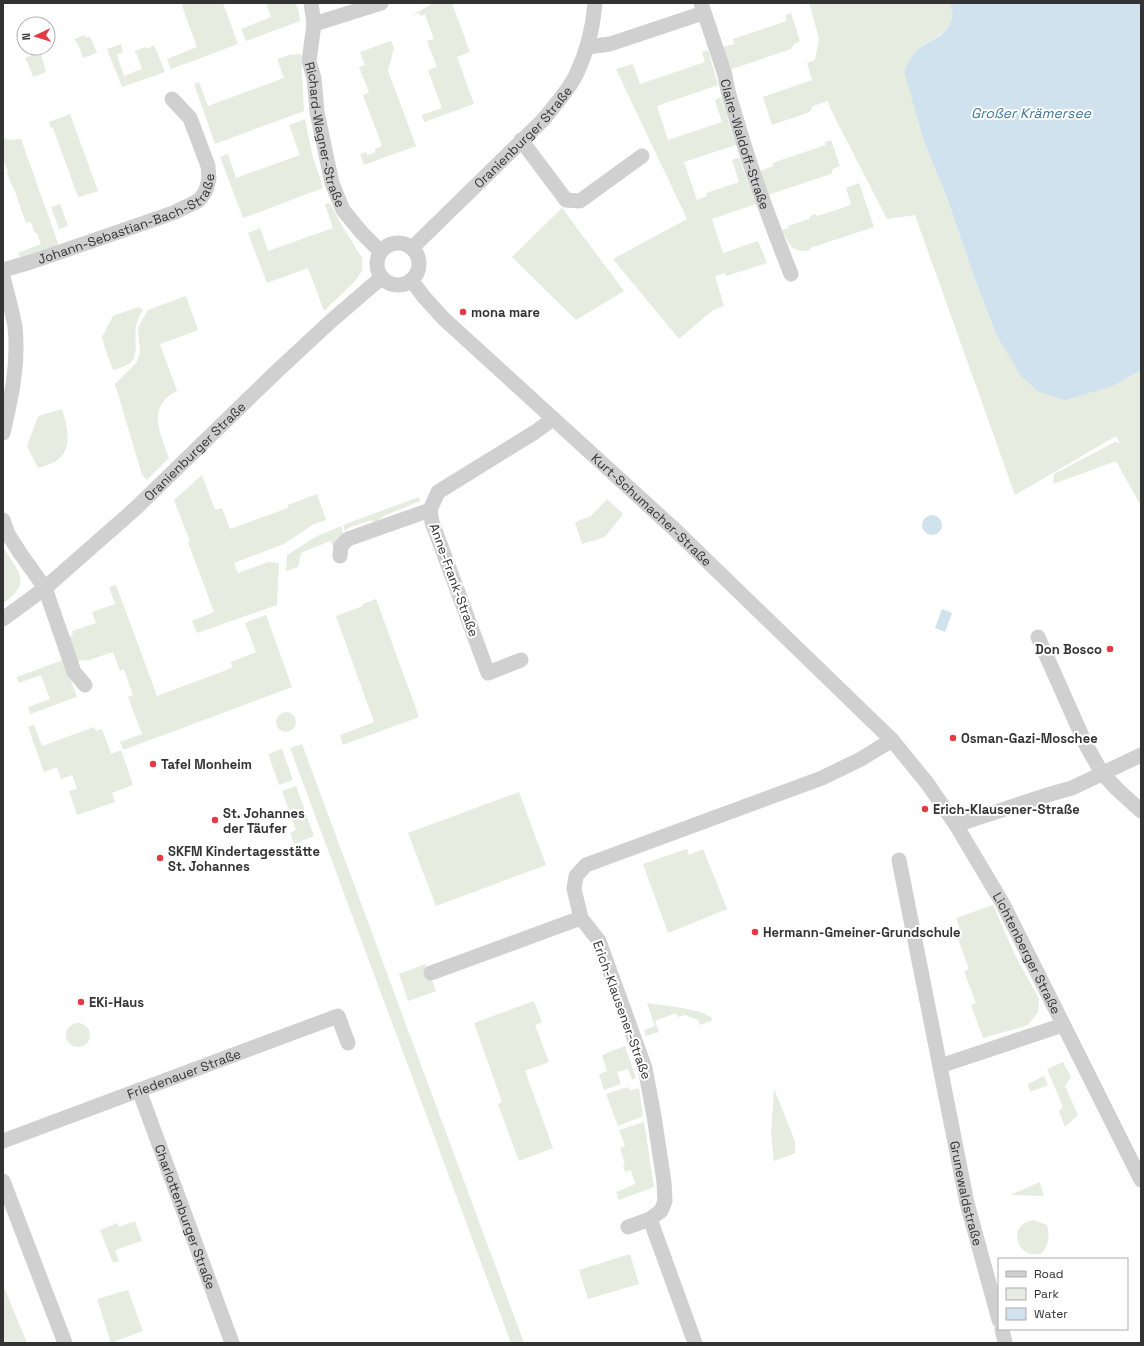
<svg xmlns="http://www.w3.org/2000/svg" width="1144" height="1346" viewBox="0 0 1144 1346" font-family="'Space Grotesk',sans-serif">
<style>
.green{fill:#e6ecdf}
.water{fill:#cfe2ee}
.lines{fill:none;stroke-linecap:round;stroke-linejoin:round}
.minor{stroke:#d0d0d0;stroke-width:15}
.poi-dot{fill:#e63946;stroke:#fff;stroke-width:1.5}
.labels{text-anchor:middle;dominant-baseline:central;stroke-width:4;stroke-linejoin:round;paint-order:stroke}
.street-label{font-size:13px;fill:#333;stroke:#fff}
.poi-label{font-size:13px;font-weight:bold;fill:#333;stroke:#fff;text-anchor:start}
.water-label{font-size:14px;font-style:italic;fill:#3f7597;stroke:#fff}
</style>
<rect width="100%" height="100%" fill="#fff"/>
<!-- green -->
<path class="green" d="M 181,3 L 223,3 L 238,44 L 171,69 L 167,59 L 197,47 Z
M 266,3 L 295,3 L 298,8 L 300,21 L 246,41 L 241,29 L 271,17 Z
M 433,3 L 452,3 L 470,52 L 457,57 L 474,104 L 424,122 L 422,115 L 442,108 L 428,70 L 437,67 L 427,41 L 434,39 L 425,14 L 420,16 L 419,13 L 411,16 Z
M 809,3 L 950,3 C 962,27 934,38 919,48 L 925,144 L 947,198 L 974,277 L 996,334 L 1113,386 L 1141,370 L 1141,506 L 1116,461 L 1053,484 L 1054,474 L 1115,442 L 1120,443 L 1116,436 L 1015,495 L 915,215 L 887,219 L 830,108 L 828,101 L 813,106 L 810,112 L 772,125 L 763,97 L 812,80 L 807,63 L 815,60 L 819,38 Z
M 791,13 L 800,41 L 794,44 L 791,49 L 729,70 L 722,47 L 734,44 L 733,39 L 787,21 L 785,15 Z
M 85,35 L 86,38 L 90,36 L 97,53 L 83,58 L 77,42 L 76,42 L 74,39 Z
M 391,41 L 394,48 L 388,71 L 416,146 L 364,165 L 360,154 L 366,152 L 367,155 L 375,153 L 375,149 L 382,146 L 363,95 L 369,92 L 359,67 L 365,65 L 360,52 Z
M 121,44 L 123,52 L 117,55 L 124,76 L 142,69 L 137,54 L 136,54 L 134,51 L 146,47 L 147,49 L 154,45 L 165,72 L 122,87 L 107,49 Z
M 708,50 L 718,85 L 657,106 L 668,140 L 722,122 L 715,100 L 721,97 L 736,145 L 684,162 L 697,200 L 707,196 L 706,193 L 739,182 L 732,160 L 739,157 L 756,204 L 712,219 L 723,253 L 758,241 L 767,263 L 726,276 L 725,273 L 715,276 L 724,306 L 713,310 L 679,339 L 613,259 L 687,219 L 616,69 L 633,64 L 640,84 L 705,62 L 702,52 Z
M 36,53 L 37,56 L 41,55 L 46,72 L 33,77 L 27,61 L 26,61 L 25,58 Z
M 301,54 L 304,111 L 215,144 L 194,84 L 199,82 L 208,106 L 284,78 L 277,59 L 289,55 Z
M 70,114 L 98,191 L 78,197 L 53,128 L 51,128 L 49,122 Z
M 305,119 L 312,154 L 323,188 L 243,218 L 220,157 L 228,154 L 236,178 L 300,155 L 289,125 Z
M 6,138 L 7,140 L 21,139 L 59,246 L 24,258 L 20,257 L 18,253 L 41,244 L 37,233 L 35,233 L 31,222 L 26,223 L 13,186 L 12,186 L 7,173 L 8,172 L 3,159 L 3,139 Z
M 831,140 L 840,166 L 833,169 L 831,174 L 768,195 L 760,171 L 773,166 L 772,163 L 826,145 L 825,142 Z
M 859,183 L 874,227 L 810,248 L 810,250 C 793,254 788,243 782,230 L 789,228 L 788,226 L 810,219 L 810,216 L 816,214 L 817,216 L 851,205 L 846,188 Z
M 330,203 L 341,224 L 362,258 L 362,270 L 356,280 L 324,311 L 308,268 L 267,283 L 248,233 L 260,228 L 268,251 L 333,228 L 325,204 Z
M 60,204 L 68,226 L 59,229 L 51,207 Z
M 562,208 L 624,291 L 576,320 L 512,257 Z
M 186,296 L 198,330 L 160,344 L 177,391 C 146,406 160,433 169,458 L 147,480 L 142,475 L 115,384 L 137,362 L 140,353 L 138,328 L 142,320 L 148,310 Z
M 138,307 L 143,310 C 140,315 137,320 136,327 C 133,350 144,363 113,370 L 109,358 L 108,358 L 102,337 L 113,316 Z
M 62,409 C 67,426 74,449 56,461 C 51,464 44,466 38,468 L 27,446 L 38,416 Z
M 202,475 L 215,510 L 222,508 L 230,529 L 288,508 L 288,505 L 317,494 L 326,520 L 314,524 L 284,544 L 234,563 L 238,573 L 268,562 L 279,563 L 277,605 L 197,633 L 192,621 L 214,612 L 188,542 L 190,541 L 174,500 Z
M 419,497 L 420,501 L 384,516 L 374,524 L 372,520 L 350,527 L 345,531 L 343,525 Z
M 607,499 L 623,514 L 605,537 L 582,544 L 575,522 L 591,516 Z
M 341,526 L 343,533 L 337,550 L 335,551 L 330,541 L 301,553 L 298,567 L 286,571 L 287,555 L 317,536 Z
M 3,547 C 17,571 34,582 3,603 Z
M 116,585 L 157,696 L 232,668 L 231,662 L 256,652 L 245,623 L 266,615 L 292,687 L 123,750 L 120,742 L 142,734 L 128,697 L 133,695 L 124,669 L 120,671 L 113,652 L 89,660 L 75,661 L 67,637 L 73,635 L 72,631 L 96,623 L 92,612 L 115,604 L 109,587 Z
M 376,599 L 419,717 L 343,745 L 340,735 L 374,722 L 336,616 L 363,606 L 363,604 Z
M 63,660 L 77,697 L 30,714 L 28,707 L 50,699 L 41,675 L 19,683 L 17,677 Z
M276 722a10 10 0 1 1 20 0a10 10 0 1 1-20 0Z
M 34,725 L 42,746 L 94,727 L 96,731 L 102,729 L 111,754 L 121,750 L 133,785 L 112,793 L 115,802 L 77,815 L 69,791 L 77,789 L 72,775 L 61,779 L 57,767 L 44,772 L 28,727 Z
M 302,744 L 524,1343 L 511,1343 L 290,748 Z
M 282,749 L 293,780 L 279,785 L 268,754 Z
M 296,786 L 314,836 L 294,844 L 290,833 L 296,830 L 282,791 Z
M 519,792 L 546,865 L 436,906 L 408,833 Z
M 687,849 L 689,855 L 703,849 L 727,909 L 668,933 L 643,864 Z
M 993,905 L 1014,953 L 1039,999 L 1038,1012 L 1028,1025 L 983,1038 L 971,1005 L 976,1003 L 964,971 L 969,969 L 957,936 L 962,934 L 956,918 Z
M 426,964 L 436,991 L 408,1001 L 399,974 Z
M 534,1001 L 542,1022 L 535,1025 L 549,1062 L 525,1071 L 553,1148 L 519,1161 L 498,1104 L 502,1102 L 474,1023 Z
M 647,1003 C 659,1005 706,1009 712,1019 L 711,1021 L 700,1025 L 698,1020 L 685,1015 L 678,1017 L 676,1013 L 655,1021 L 659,1032 L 646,1036 L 644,1030 L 655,1026 Z
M66 1035a12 12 0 1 1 24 0a12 12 0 1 1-24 0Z
M 625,1046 L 636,1078 L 632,1080 L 628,1069 L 617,1072 L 621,1084 L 604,1090 L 599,1074 L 607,1071 L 602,1055 Z
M 1063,1062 L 1071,1077 L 1065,1086 L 1078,1115 L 1065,1127 L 1059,1111 L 1063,1107 L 1047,1069 Z
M 1044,1076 L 1048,1085 L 1030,1092 L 1028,1084 Z
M 628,1087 L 630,1090 L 639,1088 L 643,1116 L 618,1126 L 606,1094 Z
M 774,1089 L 795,1141 L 795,1153 L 774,1161 L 771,1134 Z
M 644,1122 L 654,1187 L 619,1200 L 616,1192 L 635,1184 L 631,1170 L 625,1172 L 623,1165 L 625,1164 L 620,1148 L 625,1146 L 619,1130 Z
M 1040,1182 L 1044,1196 L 1010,1195 Z
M 1034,1220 L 1047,1225 C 1050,1237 1049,1245 1041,1254 C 1038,1254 1034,1255 1031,1254 C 1017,1251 1011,1230 1025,1223 C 1028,1221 1032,1221 1034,1220 Z
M 135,1221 L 142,1241 L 115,1250 L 119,1261 L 113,1263 L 100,1230 L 118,1223 L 119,1227 Z
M 630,1254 L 639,1284 L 588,1299 L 579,1270 Z
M 3,1285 L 27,1343 L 3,1343 Z
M 128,1290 L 143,1331 L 111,1343 L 97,1299 Z"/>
<!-- water -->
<path class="water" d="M 950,3 L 1141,3 L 1141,370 L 1113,386 L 1065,400 L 1039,392 L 1020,375 L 996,334 L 974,277 L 947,198 L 925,144 L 904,72 L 910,59 L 919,48 L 941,35 L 949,26 L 953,16 Z
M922 525a10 10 0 1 1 20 0a10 10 0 1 1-20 0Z
M 942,609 L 952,613 L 945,632 L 935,628 Z"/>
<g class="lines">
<!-- minor -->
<g class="minor">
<path id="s1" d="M 311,3 L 314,24 L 309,61 L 314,78 L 317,112 L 332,183 L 343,210 L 362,233 L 380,251"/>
<path id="s2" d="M 701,3 L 725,75 C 727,93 734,110 739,128 C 753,177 772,226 791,274"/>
<path d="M 314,24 L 381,3"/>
<path d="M 588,47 L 610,44 L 703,13"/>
<path d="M 521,140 L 566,200 L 580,201 L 642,156"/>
<circle cx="398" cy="264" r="21"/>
<path id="s3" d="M 412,248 L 543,120 C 554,106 568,91 576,75 C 587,52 593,28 595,3"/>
<path id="s4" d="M 3,270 L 31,262 L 173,213 L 198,201 L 201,198 L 206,190 L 209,179 L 208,166 L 190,118 L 172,99"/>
<path d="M 3,277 C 7,293 12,310 15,327 C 19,363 11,399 3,433"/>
<path id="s5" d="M 411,280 L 424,297 L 444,319 L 672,527 L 892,740 L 927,783 L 956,825 L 1003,904 L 1141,1180"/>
<path d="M 3,520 L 8,534 L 20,553 L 45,588 L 74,672 L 85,685"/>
<path d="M 340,556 L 341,546 L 348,539 L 430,510"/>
<path id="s6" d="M 3,619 L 45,588 L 136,508 L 275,373 L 331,321 L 381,278"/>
<path d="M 1038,637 L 1086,745 L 1102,773 L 1117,789 L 1141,811"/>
<path d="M 521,660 L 488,673 L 432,522 L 430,510 L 438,492 L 535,432 L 553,419"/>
<path d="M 956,825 L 1047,795 L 1072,788 L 1141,755"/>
<path id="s7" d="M 899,860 L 967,1203 L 999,1320"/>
<path d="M 431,973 L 581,918"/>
<path d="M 940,1066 L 1063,1025"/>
<path id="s8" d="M 139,1090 L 232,1343"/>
<path id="s9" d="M 3,1141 L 338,1016 L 348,1043"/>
<path d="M 3,1181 L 65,1343"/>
<path d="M 650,1219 L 695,1343"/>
<path d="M 628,1227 L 650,1219 L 661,1211 L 665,1201 L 664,1182 L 654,1116 L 645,1068 L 599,941 L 581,918 L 574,889 L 576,876 L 586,865 L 822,778 L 861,759 L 892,740"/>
<path d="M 1002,1329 L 1005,1343"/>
</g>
</g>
<!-- markers -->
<g class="poi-dot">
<circle cx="463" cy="312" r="4"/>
<circle cx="1110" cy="649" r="4"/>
<circle cx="953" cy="738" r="4"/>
<circle cx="153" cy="764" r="4"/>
<circle cx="925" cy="809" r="4"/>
<circle cx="215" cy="820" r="4"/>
<circle cx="160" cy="858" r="4"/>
<circle cx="755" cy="932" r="4"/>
<circle cx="81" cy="1002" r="4"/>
</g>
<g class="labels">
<!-- street labels -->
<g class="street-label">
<text stroke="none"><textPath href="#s1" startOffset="134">Richard-Wagner-Straße</textPath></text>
<text stroke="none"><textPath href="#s3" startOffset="157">Oranienburger Straße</textPath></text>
<text stroke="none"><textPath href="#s2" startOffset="148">Claire-Waldoff-Straße</textPath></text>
<text stroke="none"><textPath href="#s4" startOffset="137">Johann-Sebastian-Bach-Straße</textPath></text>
<text stroke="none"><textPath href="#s6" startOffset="255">Oranienburger Straße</textPath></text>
<text stroke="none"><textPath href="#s5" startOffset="333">Kurt-Schumacher-Straße</textPath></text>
<text transform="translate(454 580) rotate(70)">Anne-Frank-Straße</text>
<text stroke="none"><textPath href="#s5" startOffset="919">Lichtenberger Straße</textPath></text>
<text transform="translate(622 1010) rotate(70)">Erich-Klausener-Straße</text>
<text stroke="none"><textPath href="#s9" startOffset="193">Friedenauer Straße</textPath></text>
<text stroke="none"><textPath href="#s7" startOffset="340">Grunewaldstraße</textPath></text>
<text stroke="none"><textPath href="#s8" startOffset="135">Charlottenburger Straße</textPath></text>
</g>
<!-- poi labels -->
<g class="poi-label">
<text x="471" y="312">mona mare</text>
<text x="1102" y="649" text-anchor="end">Don Bosco</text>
<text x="961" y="738">Osman-Gazi-Moschee</text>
<text x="161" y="764">Tafel Monheim</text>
<text x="933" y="809">Erich-Klausener-Straße</text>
<text x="223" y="813">St. Johannes<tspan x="223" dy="15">der Täufer</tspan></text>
<text x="168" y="851">SKFM Kindertagesstätte<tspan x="168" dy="15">St. Johannes</tspan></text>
<text x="763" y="932">Hermann-Gmeiner-Grundschule</text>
<text x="89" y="1002">EKi-Haus</text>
</g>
<!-- water labels -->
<g class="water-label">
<text x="1031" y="113">Großer Krämersee</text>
</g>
</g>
<!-- border -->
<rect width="1144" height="1346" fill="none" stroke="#333333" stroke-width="8"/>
<!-- legend -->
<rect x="998" y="1258" width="130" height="72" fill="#ffffff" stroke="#adadad"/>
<rect x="1006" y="1271" width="20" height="6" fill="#d0d0d0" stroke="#adadad"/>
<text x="1034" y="1278" font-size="12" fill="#333333">Road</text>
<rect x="1006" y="1288" width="20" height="12" fill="#e6ecdf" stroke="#adadad"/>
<text x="1034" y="1298" font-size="12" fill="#333333">Park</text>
<rect x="1006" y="1308" width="20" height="12" fill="#cfe2ee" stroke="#adadad"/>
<text x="1034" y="1318" font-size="12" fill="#333333">Water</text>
<!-- north arrow -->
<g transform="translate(36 36) rotate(266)"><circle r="19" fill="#ffffff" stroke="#adadad"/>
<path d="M0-3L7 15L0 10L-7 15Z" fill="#e63946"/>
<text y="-6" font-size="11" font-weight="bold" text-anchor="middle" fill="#333333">N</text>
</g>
</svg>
